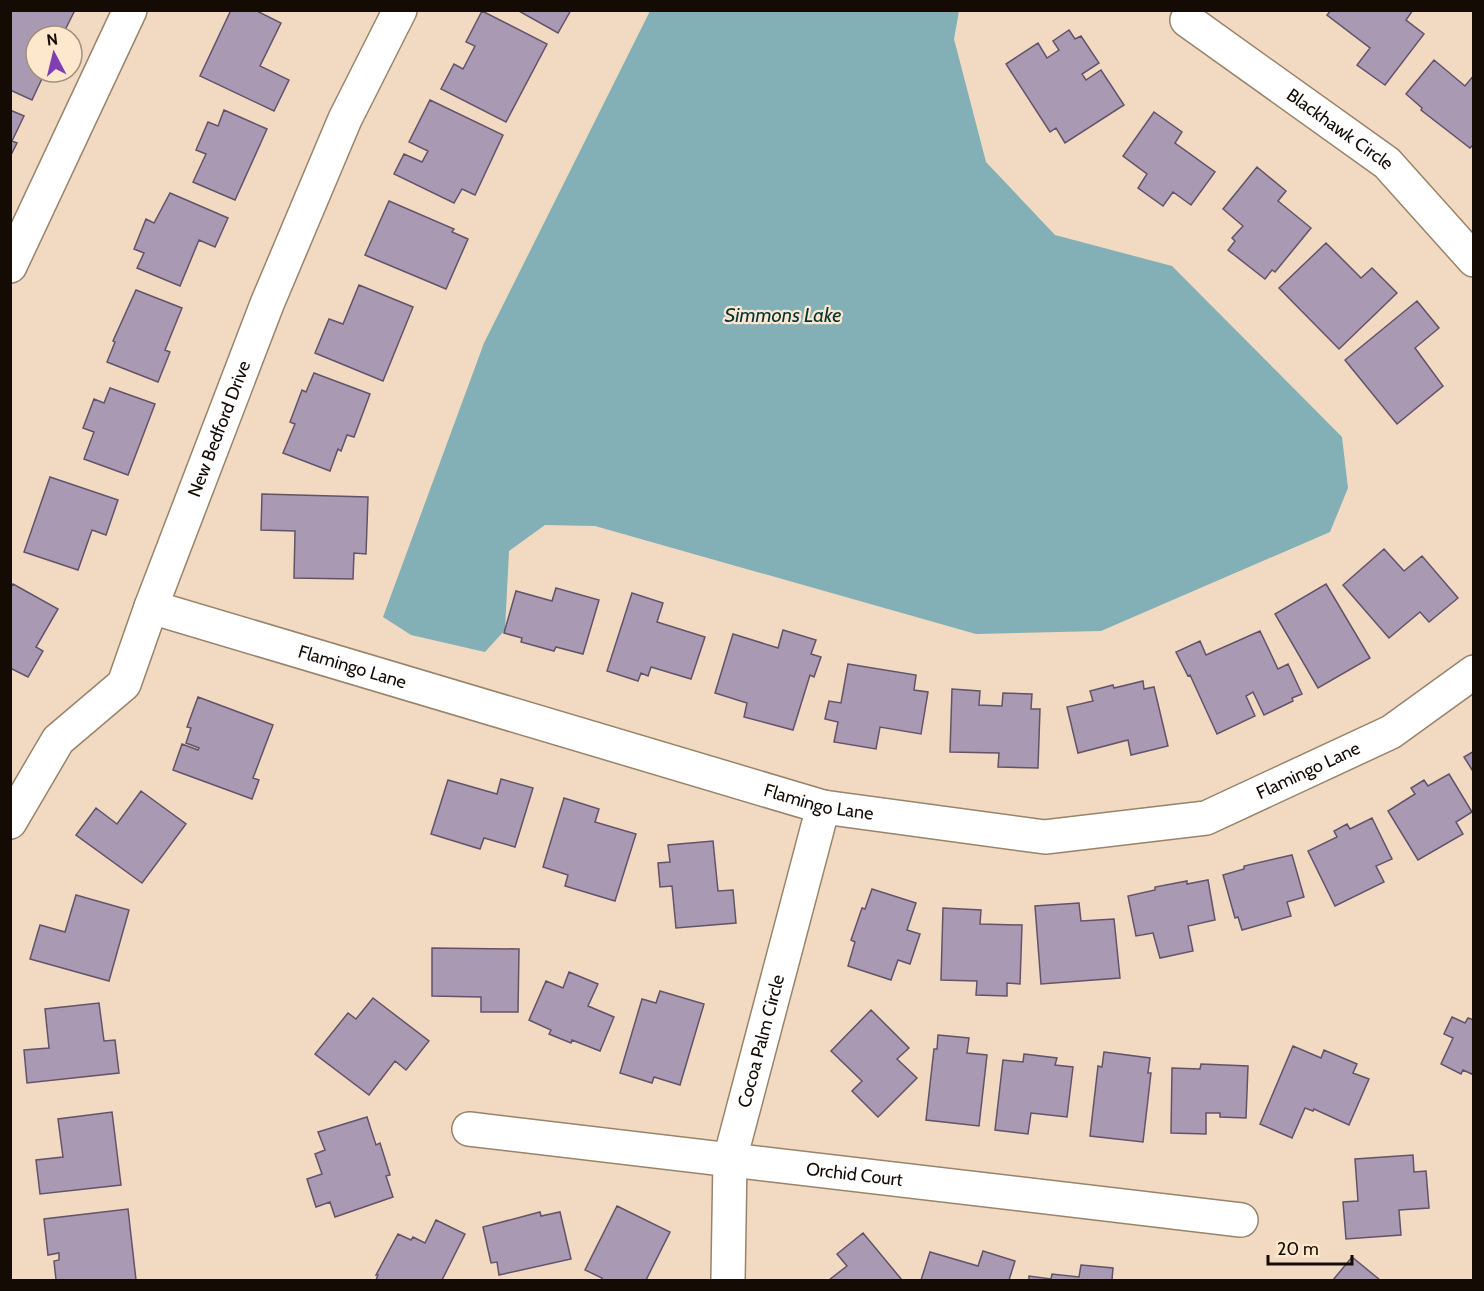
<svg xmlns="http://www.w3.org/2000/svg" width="1484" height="1291" viewBox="0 0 1484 1291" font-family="Cabin,sans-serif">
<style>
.water{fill:#83afb6}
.building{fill:#aa99b3;stroke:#62536a;stroke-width:1.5}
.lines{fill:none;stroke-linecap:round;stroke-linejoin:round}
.minor-casing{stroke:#98836b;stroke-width:36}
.minor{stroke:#fff;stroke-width:33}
.labels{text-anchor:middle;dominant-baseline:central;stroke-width:4.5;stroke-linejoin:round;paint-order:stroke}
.street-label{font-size:18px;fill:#140c04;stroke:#fee8cd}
.water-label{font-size:20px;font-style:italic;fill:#063339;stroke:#fee8cd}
</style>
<rect width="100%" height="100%" fill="#f1dac1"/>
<!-- water -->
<path class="water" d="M 650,11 L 959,11 L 954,39 L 986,162 L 1055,235 L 1172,266 L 1342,437 L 1348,488 L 1330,532 L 1101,631 L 976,634 L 595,526 L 545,525 L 509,551 L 505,630 L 485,652 L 411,635 L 383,617 L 484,343 Z"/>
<!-- building -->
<path class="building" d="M 10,10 L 75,10 L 62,36 L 36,36 L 36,72 L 45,72 L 32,100 L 10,90 Z
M 231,10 L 255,10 L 281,23 L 260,66 L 289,80 L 274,111 L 200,76 Z
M 517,10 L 571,10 L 558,33 Z
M 1331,10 L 1413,10 L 1406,20 L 1424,34 L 1385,85 L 1357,65 L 1370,48 L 1327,15 Z
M 482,11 L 547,44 L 506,122 L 441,89 L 454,64 L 463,69 L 475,46 L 466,42 Z
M 1069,30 L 1075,39 L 1081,36 L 1099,63 L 1082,74 L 1086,80 L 1101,70 L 1124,105 L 1065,143 L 1056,128 L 1050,132 L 1006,64 L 1038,43 L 1047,58 L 1059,50 L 1053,41 Z
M 1434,60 L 1465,86 L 1474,75 L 1474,144 L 1470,148 L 1421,110 L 1422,108 L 1406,94 Z
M 430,100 L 503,135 L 475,195 L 462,189 L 454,203 L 394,174 L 404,154 L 422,162 L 428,151 L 409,142 Z
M 10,110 L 24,116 L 12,141 L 17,143 L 10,157 Z
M 224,110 L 267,129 L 235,200 L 193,182 L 206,154 L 196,150 L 208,122 L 218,126 Z
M 1154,112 L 1182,132 L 1175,143 L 1215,172 L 1191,205 L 1173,192 L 1163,206 L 1138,188 L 1147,174 L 1123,156 Z
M 1257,167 L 1286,191 L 1278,201 L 1311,228 L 1275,272 L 1272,270 L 1265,279 L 1228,250 L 1235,241 L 1232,238 L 1243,226 L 1223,209 Z
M 170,193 L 228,218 L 215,247 L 199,240 L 180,286 L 137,268 L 144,253 L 134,249 L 146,219 L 154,223 Z
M 389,201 L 454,229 L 452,232 L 468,239 L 446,289 L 365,255 Z
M 1326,243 L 1361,278 L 1372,268 L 1397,293 L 1339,349 L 1279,288 Z
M 359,285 L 413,307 L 383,381 L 315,353 L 329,319 L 343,324 Z
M 136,290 L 182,308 L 165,350 L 170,352 L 158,382 L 107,362 L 115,342 L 113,341 Z
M 1417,301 L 1439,328 L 1415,348 L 1443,386 L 1397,424 L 1345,360 Z
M 314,373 L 370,394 L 354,437 L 347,435 L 341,451 L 338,449 L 330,471 L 283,453 L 295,424 L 290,422 L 302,390 L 306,392 Z
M 110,388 L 155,404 L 128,475 L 84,459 L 94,432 L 83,428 L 94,399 L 104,403 Z
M 50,477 L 118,500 L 106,535 L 92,530 L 78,570 L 24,552 Z
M 262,494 L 368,497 L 366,554 L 354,553 L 353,579 L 294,578 L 295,531 L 261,530 Z
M 1384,549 L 1404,571 L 1422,556 L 1458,598 L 1429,622 L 1420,612 L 1389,638 L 1343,585 Z
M 13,584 L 58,609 L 36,647 L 43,651 L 28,677 L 10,668 L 10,588 Z
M 1326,584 L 1370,658 L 1318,688 L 1275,614 Z
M 556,588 L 599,600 L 583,654 L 556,647 L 554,651 L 521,642 L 522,638 L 504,633 L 516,591 L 552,601 Z
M 632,593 L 663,603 L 657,622 L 705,637 L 691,679 L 651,667 L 648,676 L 641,673 L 638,681 L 607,671 Z
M 783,630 L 816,640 L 811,654 L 821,657 L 814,677 L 810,675 L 793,730 L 744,717 L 747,703 L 715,693 L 733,634 L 778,648 Z
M 1260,631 L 1278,669 L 1288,664 L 1302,694 L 1292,698 L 1293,701 L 1264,715 L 1253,692 L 1246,696 L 1255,716 L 1217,734 L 1190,675 L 1188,676 L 1176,652 L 1200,641 L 1206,655 Z
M 848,664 L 916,675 L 914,690 L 928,692 L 921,734 L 880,727 L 876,749 L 834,742 L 838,722 L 825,719 L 829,701 L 841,703 Z
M 1143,681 L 1144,689 L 1154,687 L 1168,746 L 1131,755 L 1128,740 L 1078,753 L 1067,707 L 1093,701 L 1090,691 L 1113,685 L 1114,688 Z
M 952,689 L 980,691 L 979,705 L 1002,706 L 1003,693 L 1032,694 L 1031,709 L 1040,709 L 1038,768 L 998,767 L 999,753 L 950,752 Z
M 198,697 L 273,725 L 253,778 L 259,780 L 252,799 L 173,770 L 182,744 L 198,750 L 199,748 L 186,743 L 191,728 L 187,727 Z
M 1474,751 L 1474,773 L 1464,757 Z
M 1449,774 L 1472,812 L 1456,822 L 1463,834 L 1418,860 L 1388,811 L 1415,794 L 1411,788 L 1424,780 L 1428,786 Z
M 501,779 L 533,788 L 515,847 L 484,838 L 480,849 L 431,834 L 448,780 L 497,794 Z
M 141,791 L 186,824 L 142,883 L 76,835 L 96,808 L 117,824 Z
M 564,798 L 599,809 L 595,822 L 636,834 L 615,901 L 565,886 L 568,875 L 543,867 Z
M 1372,818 L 1392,859 L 1376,866 L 1384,882 L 1335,906 L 1308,851 L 1337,837 L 1334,831 L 1347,824 L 1350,829 Z
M 713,841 L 718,891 L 733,890 L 736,923 L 676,928 L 672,886 L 660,887 L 658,863 L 670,862 L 668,845 Z
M 1292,855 L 1304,897 L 1287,902 L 1291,916 L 1242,930 L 1238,917 L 1235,918 L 1223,875 L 1244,869 L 1244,866 Z
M 1208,880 L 1215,920 L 1188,926 L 1193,951 L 1160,958 L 1153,933 L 1136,936 L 1128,896 L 1155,890 L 1155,887 L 1187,881 L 1187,884 Z
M 872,889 L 916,903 L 907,930 L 920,934 L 910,964 L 898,960 L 891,980 L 848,966 L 855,942 L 851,940 L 862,908 L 865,909 Z
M 76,895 L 129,910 L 109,981 L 30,959 L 40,925 L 65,932 Z
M 1079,903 L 1081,921 L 1114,919 L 1120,978 L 1041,984 L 1035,906 Z
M 943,908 L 981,910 L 980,924 L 1022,925 L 1020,984 L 1007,983 L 1007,996 L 976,995 L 977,981 L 941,980 Z
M 432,948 L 519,949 L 518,1012 L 481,1012 L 481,997 L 432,996 Z
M 569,972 L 598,984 L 588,1006 L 614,1017 L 600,1051 L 572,1040 L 571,1043 L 549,1034 L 551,1030 L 529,1020 L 546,981 L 563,988 Z
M 660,991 L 704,1004 L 680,1085 L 654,1077 L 652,1083 L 620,1073 L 642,999 L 656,1003 Z
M 373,998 L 429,1041 L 406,1070 L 395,1061 L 369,1095 L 315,1054 L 348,1013 L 356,1019 Z
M 99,1003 L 104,1041 L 115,1040 L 119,1073 L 27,1083 L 24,1050 L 49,1048 L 45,1009 Z
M 871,1010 L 909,1048 L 897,1059 L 917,1078 L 878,1117 L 852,1091 L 862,1081 L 831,1051 Z
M 1452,1017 L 1465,1023 L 1468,1018 L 1474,1020 L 1474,1075 L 1463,1070 L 1461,1074 L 1441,1064 L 1453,1038 L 1444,1034 Z
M 938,1035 L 969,1038 L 967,1053 L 987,1055 L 979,1126 L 926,1120 L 934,1049 L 937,1049 Z
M 1293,1046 L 1321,1058 L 1324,1050 L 1357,1064 L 1353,1073 L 1369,1079 L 1349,1125 L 1314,1109 L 1313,1111 L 1305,1108 L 1292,1138 L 1260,1124 Z
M 1104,1052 L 1150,1058 L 1148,1073 L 1151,1073 L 1143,1142 L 1090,1136 L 1098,1066 L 1102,1067 Z
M 1024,1054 L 1057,1058 L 1055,1065 L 1073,1067 L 1067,1117 L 1031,1113 L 1028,1134 L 995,1130 L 1003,1060 L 1023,1062 Z
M 1201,1064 L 1248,1066 L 1246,1118 L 1220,1117 L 1220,1113 L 1206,1113 L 1206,1134 L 1171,1133 L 1172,1068 L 1200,1069 Z
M 112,1112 L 121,1185 L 40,1194 L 36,1160 L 63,1157 L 58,1119 Z
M 367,1117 L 376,1145 L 380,1143 L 390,1175 L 386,1176 L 393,1197 L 335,1217 L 330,1202 L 316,1207 L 307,1179 L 322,1174 L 315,1154 L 325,1150 L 318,1132 Z
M 1413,1155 L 1414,1172 L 1426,1171 L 1429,1208 L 1399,1210 L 1401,1235 L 1346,1239 L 1343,1202 L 1358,1201 L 1355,1159 Z
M 617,1206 L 670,1232 L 646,1280 L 601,1280 L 602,1278 L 585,1270 Z
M 128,1209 L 136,1280 L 56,1280 L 54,1261 L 59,1260 L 59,1253 L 48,1255 L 44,1219 Z
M 540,1212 L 541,1216 L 560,1212 L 571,1259 L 499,1275 L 497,1262 L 491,1263 L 483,1227 Z
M 436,1220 L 465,1234 L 442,1280 L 376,1280 L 378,1275 L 376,1275 L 398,1234 L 411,1240 L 413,1237 L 425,1243 Z
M 863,1233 L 902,1280 L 829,1280 L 847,1266 L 837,1254 Z
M 983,1251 L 1015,1261 L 1009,1280 L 921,1280 L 930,1252 L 978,1266 Z
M 1352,1257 L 1380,1280 L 1333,1280 Z
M 1081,1265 L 1113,1268 L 1112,1280 L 1029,1280 L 1029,1276 L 1051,1279 L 1052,1274 L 1079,1277 Z"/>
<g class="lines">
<!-- minor casing -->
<g class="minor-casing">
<g id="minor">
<path id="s1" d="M 1187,20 L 1387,163 L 1474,260"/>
<path d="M 10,266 L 130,10"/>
<path id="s2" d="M 151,607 L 823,807 L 1045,837 L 1206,818 L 1391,732 L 1474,672"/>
<path id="s3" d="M 10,822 L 58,740 L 124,684 L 151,607 L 267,304 L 345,119 L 400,10"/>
<path id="s4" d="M 469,1129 L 1241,1220"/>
<path id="s5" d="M 728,1280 L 730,1159 L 823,807"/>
</g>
</g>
<!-- minor -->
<use href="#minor" class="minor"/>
</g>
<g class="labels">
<!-- street labels -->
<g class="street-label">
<text stroke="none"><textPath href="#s1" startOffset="188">Blackhawk Circle</textPath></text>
<text stroke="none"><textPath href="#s3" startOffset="454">New Bedford Drive</textPath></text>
<text stroke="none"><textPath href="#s2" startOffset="210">Flamingo Lane</textPath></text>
<text stroke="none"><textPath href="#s2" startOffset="1200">Flamingo Lane</textPath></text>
<text stroke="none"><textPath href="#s2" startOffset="696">Flamingo Lane</textPath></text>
<text stroke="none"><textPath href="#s5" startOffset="243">Cocoa Palm Circle</textPath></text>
<text stroke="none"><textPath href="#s4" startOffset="388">Orchid Court</textPath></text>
</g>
<!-- water labels -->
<g class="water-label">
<text x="783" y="315">Simmons Lake</text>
</g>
</g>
<!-- border -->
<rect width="1484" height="1291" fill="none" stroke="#140c04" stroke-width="24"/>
<!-- north arrow -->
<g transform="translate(54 54) rotate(353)"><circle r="28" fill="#fee8cd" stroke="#a0907d" stroke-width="1.5"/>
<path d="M0-4.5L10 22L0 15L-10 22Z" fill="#803eb3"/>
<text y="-9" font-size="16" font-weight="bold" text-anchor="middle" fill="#140c04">N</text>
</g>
<!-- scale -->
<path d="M1268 1255v9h84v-9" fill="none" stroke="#140c04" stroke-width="3"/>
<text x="1277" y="1255" font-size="18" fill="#140c04" stroke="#fee8cd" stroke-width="4.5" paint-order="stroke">20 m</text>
</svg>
